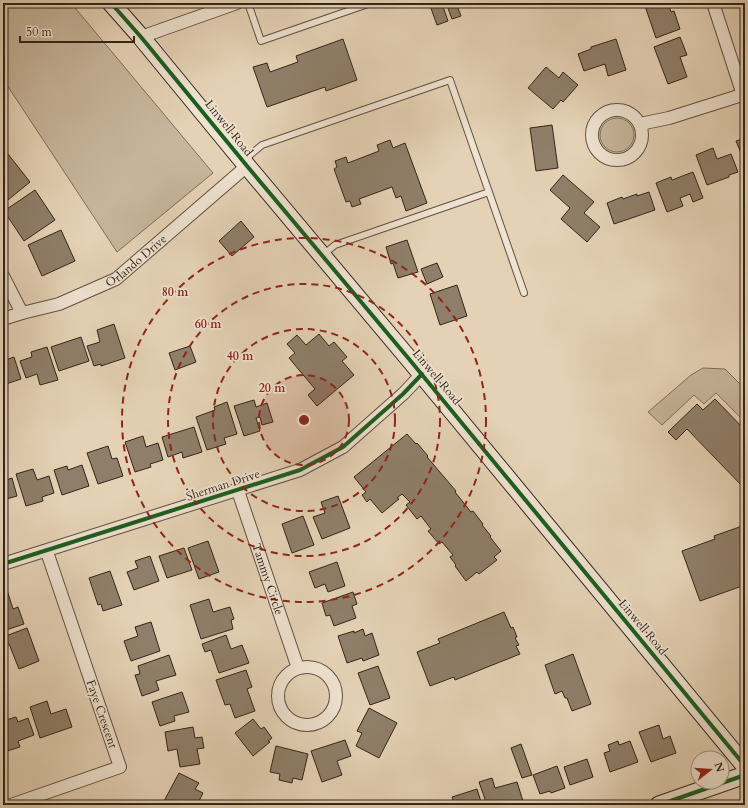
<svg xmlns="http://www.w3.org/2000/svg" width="748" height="808" viewBox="0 0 748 808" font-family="Cardo,serif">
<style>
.green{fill:#c7b59b;stroke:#7c6d5a}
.building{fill:#8f7f6a;stroke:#322518}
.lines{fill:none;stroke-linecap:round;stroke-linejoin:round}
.service-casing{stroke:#5f5040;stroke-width:8}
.minor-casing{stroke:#5f5040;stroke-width:14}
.secondary-casing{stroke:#322518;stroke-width:19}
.service{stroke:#eee2d0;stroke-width:6}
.minor{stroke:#eee2d0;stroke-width:12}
.secondary{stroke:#eee2d0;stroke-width:17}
.cycleway-casing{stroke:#eee2d0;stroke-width:6}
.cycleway{stroke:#1b5e20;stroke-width:4}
.ring{fill:none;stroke:#8f2418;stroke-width:2;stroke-dasharray:7 5}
.labels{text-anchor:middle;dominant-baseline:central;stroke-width:3.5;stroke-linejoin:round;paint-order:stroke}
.street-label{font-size:12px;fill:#322518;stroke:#eee2d0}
.centre{fill:#8f2418;stroke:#eee2d0;stroke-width:2}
.ring-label{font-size:12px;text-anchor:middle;font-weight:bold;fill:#8f2418;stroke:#eee2d0;stroke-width:3.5;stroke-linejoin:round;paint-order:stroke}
</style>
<rect width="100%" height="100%" fill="#e5d2b6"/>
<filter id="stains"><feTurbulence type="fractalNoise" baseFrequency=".005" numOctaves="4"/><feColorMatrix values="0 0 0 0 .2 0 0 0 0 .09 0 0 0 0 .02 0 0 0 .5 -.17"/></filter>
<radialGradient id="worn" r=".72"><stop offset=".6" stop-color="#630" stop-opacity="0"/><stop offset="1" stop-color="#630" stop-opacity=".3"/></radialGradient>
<!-- green -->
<path class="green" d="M 3,3 L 71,3 L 213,173 L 117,252 L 3,79 Z
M600 135a17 17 0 1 1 34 0a17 17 0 1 1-34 0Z
M 703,368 L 725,369 L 745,389 L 745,422 L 716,393 L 704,404 L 694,395 L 662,425 L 648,412 L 691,375 Z"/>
<!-- building -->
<path class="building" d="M 429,3 L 446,3 L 442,4 L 448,21 L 437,25 Z
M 446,3 L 456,3 L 461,16 L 452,19 Z
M 644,3 L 668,3 L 671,12 L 674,11 L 680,29 L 656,38 Z
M 680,37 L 687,55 L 680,57 L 687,77 L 668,84 L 654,47 Z
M 343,39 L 357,80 L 326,91 L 325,87 L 267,107 L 253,67 L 267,63 L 270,72 L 298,62 L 296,56 Z
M 616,39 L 626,70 L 608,76 L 605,64 L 584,71 L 578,54 L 591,49 L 591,47 Z
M 546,67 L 559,78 L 563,72 L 578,85 L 563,102 L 561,100 L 553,109 L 528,88 Z
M 552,125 L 558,168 L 536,171 L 530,128 Z
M 745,138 L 745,163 L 736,141 Z
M 390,140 L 393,148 L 405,143 L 427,203 L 406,211 L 401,196 L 396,198 L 392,187 L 359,199 L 361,204 L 352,207 L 350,201 L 346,202 L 334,169 L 337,167 L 335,161 L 346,157 L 348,163 L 379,151 L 377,145 Z
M 713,148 L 717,159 L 731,154 L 738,172 L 729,175 L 729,177 L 707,185 L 696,155 Z
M 8,154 L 30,182 L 3,204 L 3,158 Z
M 693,172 L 703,198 L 693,202 L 690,194 L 680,198 L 683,206 L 667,212 L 656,183 L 671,177 L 672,180 Z
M 563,175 L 594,202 L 584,213 L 600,227 L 587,242 L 561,219 L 570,208 L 550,190 Z
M 35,190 L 55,220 L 24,241 L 4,211 Z
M 649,192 L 655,210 L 614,224 L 607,203 L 622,197 L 623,199 L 637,194 L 637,196 Z
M 241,221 L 254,237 L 232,256 L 219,241 Z
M 61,230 L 75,261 L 42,276 L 28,245 Z
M 407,240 L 418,272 L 398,278 L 393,263 L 391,264 L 386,247 Z
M 437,263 L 443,277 L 427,284 L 421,269 Z
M 457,285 L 467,316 L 440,325 L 430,294 Z
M 114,324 L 125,358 L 101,366 L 101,364 L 94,366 L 87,346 L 100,342 L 97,330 Z
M 319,334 L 329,346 L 334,342 L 347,357 L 342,361 L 354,375 L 317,406 L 308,395 L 315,389 L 289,358 L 295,353 L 287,344 L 297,335 L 306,345 Z
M 81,337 L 89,361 L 59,371 L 51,347 Z
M 190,346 L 196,362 L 175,370 L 169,353 Z
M 47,347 L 58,380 L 40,385 L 37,374 L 26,378 L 20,361 L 32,357 L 31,352 Z
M 14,357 L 21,379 L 3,385 L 3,361 Z
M 715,399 L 745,430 L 745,489 L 687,429 L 676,440 L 668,432 L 697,404 L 703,410 Z
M 254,400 L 256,407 L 267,403 L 273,422 L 262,425 L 260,417 L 256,418 L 260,431 L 244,436 L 234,406 Z
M 227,402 L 237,434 L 224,438 L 226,444 L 207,450 L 196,417 L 215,410 L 214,407 Z
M 194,427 L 202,452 L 183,458 L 182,452 L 168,457 L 162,437 Z
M 407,434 L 416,444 L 417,443 L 428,456 L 427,457 L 456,491 L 455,492 L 471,512 L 473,511 L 483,524 L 482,525 L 491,536 L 490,537 L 501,551 L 494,557 L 497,560 L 479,574 L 477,572 L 466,581 L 455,566 L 456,565 L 450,557 L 453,555 L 442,542 L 439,544 L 428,531 L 431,529 L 421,516 L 417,519 L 406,505 L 410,502 L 402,494 L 397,498 L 399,499 L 382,513 L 370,499 L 367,502 L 362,495 L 366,492 L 354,477 Z
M 143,436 L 146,447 L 158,443 L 163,460 L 150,464 L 151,467 L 135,472 L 125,442 Z
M 108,446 L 112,459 L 117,458 L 123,476 L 98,484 L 87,453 Z
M 82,465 L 89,486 L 62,495 L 54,470 L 67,466 L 68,470 Z
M 33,469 L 37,480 L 49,476 L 54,493 L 42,497 L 43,501 L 26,506 L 16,474 Z
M 12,478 L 17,496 L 3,500 L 3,481 Z
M 338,496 L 350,528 L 322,539 L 313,517 L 325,513 L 321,502 Z
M 303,516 L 314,545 L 292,553 L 282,524 Z
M 745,525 L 745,585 L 700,601 L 682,551 L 715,539 L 714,536 Z
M 208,541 L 219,572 L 199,579 L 188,548 Z
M 184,548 L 192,570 L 167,578 L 159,556 Z
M 150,556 L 159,581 L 134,590 L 127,572 L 138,568 L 135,561 Z
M 337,562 L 345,586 L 328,592 L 325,584 L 315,588 L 309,572 Z
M 110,571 L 122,605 L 103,611 L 101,604 L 98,605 L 89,578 Z
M 7,590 L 13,609 L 18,607 L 24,624 L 3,631 L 3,591 Z
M 353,592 L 357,604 L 352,606 L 356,618 L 334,626 L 330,615 L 326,616 L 322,603 Z
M 209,599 L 213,612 L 230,607 L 234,619 L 231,620 L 233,629 L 201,639 L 190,605 Z
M 504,612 L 511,628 L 513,627 L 517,637 L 515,638 L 519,645 L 516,646 L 520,654 L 455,680 L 454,677 L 430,686 L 417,652 L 440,643 L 438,639 Z
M 151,622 L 160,651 L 131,661 L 124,641 L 138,636 L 135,627 Z
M 27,628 L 39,661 L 19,669 L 9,644 L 5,645 L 3,637 Z
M 363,629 L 365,636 L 372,633 L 379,655 L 363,661 L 362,658 L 347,663 L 338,636 L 354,631 L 354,633 Z
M 226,635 L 231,649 L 242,645 L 249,663 L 219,673 L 211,650 L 205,652 L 202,644 Z
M 573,654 L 591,704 L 572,711 L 567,698 L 565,698 L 562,691 L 555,694 L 545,665 Z
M 169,655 L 176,675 L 156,681 L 159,690 L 142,696 L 135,675 L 140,674 L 138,666 Z
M 378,666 L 390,698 L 370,705 L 358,673 Z
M 246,670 L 252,687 L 247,689 L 255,711 L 235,718 L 230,704 L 225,705 L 216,680 Z
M 182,692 L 189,712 L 174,716 L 175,721 L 160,726 L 152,702 Z
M 47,701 L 51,714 L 66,709 L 72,727 L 40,738 L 30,707 Z
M 369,708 L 397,723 L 379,758 L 356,746 L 362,733 L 357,731 Z
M 16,717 L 18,722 L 28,718 L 34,735 L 18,741 L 20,747 L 4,752 L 3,721 Z
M 253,719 L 261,729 L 264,727 L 272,738 L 268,741 L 270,742 L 253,756 L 235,733 Z
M 659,725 L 663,739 L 670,736 L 676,753 L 651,762 L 639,732 Z
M 193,727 L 195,738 L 202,737 L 204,748 L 197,749 L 200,764 L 180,767 L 177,749 L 168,751 L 165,732 Z
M 345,740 L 351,756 L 337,761 L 342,775 L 322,782 L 311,751 Z
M 618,741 L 619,745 L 630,741 L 638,762 L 610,772 L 604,753 L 610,751 L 608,745 Z
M 521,744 L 532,775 L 522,778 L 511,748 Z
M 276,746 L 308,754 L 302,780 L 293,778 L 292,783 L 279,780 L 280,774 L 270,772 Z
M 587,759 L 593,777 L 570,785 L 564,767 Z
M 557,766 L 565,788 L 551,793 L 550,791 L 540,794 L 533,775 Z
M 179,773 L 199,783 L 195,789 L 203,793 L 197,805 L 166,805 L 168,802 L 164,801 Z
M 492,778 L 495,788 L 517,782 L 523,801 L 511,805 L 487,805 L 479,782 Z
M 477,789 L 482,805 L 455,805 L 452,797 Z"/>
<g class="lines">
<!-- service casing -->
<g class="service-casing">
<path id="service" d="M 248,3 L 261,41 L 371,3
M 244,160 L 262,145 L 450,80 L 524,293
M 324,254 L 335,245 L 489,192"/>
</g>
<!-- minor casing -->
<g class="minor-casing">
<g id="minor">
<path d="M 713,3 L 743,95"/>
<path d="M 141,37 L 237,3"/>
<circle cx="617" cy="135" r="25"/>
<path d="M 640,124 L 669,118 L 745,94"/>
<path d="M 3,276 L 22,313"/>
<path id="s1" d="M 3,319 L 22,313 L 59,304 L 116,279 L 247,166"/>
<path id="s2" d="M 238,491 L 298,668"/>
<path d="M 3,564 L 300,470 L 343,447 L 403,394 L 422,374"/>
<circle cx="307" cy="696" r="29"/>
<path d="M 11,805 L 120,767 L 47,552"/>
</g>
</g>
<!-- secondary casing -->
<g class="secondary-casing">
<path id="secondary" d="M 111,3 L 141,37 L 247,166 L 409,359 L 745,766
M 659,805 L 745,775"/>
</g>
<!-- service -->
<use href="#service" class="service"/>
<!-- minor -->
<use href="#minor" class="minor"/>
<!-- secondary -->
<use href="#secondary" class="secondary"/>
<!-- cycleway casing -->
<g class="cycleway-casing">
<path id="cycleway" d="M 111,3 L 141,37 L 247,166 L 409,359 L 745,766
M 3,564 L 300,470 L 343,447 L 403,394 L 422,374
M 659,805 L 745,775"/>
</g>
<!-- cycleway -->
<use href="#cycleway" class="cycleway"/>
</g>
<!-- distance rings -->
<circle cx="304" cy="420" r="45" fill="#8f2418" fill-opacity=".12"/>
<g class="ring">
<circle cx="304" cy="420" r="45"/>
<circle cx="304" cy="420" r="91"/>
<circle cx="304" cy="420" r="136"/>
<circle cx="304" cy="420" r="182"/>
</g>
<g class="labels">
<!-- street labels -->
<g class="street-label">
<text transform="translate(229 128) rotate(51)">Linwell Road</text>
<text stroke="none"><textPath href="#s1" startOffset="147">Orlando Drive</textPath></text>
<text transform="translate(437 377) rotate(50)">Linwell Road</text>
<text transform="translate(223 485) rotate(-18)">Sherman Drive</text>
<text stroke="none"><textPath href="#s2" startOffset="93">Tammy Circle</textPath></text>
<text transform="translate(643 627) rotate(50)">Linwell Road</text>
<text transform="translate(102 714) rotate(71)">Faye Crescent</text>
</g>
</g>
<circle cx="304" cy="420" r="6" class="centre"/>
<g class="ring-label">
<text x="175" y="296">80 m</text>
<text x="208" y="328">60 m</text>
<text x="240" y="360">40 m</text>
<text x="272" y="392">20 m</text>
</g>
<!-- margin -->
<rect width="748" height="808" fill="none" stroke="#e5d2b6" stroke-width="16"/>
<rect x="4" y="4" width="740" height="800" fill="none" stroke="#322518" stroke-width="2"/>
<rect x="8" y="8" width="732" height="792" fill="none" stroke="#322518"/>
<!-- north arrow -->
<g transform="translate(710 770) rotate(73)"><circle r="19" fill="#eee2d0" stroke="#a39686"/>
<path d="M0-3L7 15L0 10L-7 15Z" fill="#8f2418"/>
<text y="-6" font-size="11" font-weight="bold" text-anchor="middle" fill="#322518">N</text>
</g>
<!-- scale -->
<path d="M20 36v6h114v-6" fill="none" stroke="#322518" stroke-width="2"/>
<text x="26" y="36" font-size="12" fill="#322518" stroke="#eee2d0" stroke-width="3" paint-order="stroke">50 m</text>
<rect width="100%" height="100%" filter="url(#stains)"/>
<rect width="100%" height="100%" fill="url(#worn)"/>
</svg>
